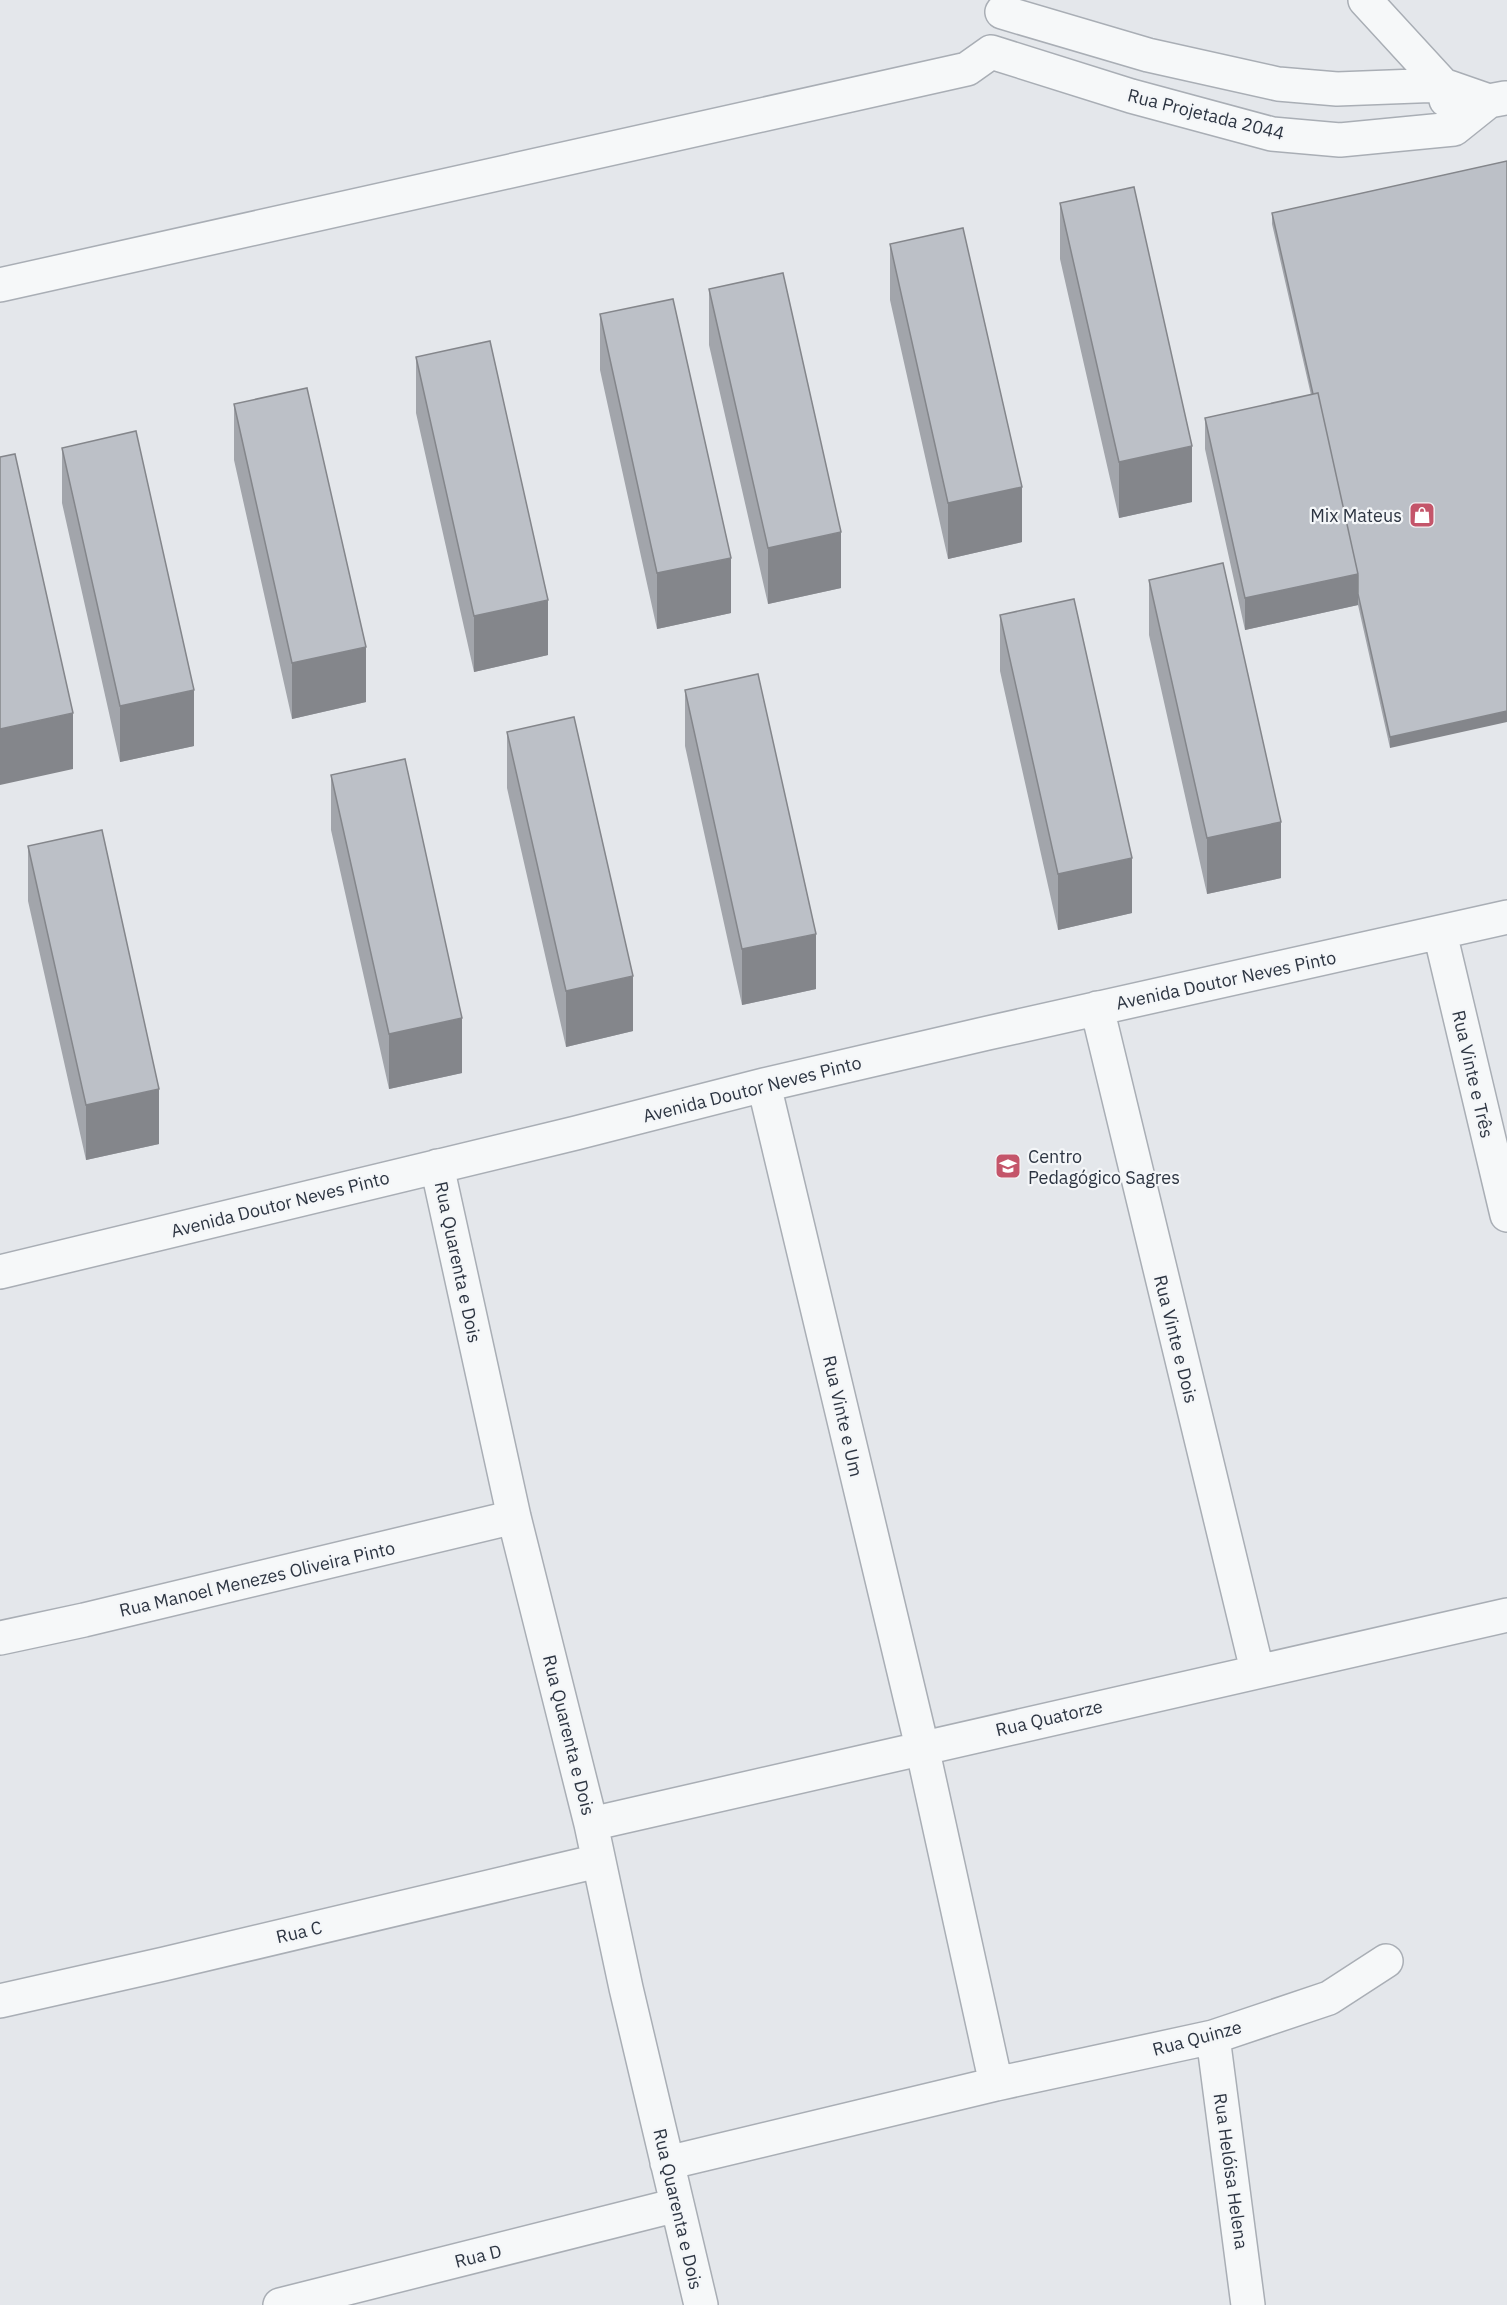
<svg xmlns="http://www.w3.org/2000/svg" width="1507" height="2305" viewBox="0 0 1507 2305" font-family="'IBM Plex Sans',sans-serif">
<style>
.lines{fill:none;stroke-linecap:round;stroke-linejoin:round}
.minor-casing{stroke:#a9aeb5;stroke-width:36}
.minor{stroke:#f6f8f9;stroke-width:33}
.wall{fill:#a2a5ab}
.shaded-wall{fill:#84868b}
.building{fill:#bcc0c7;stroke:#84868b;stroke-width:1.5}
.labels{text-anchor:middle;dominant-baseline:central;stroke-width:4.5;stroke-linejoin:round;paint-order:stroke}
.street-label{font-size:18px;fill:#2d3542;stroke:#f4f6f8}
.poi-label{font-size:18px;fill:#2d3542;stroke:#f4f6f8;text-anchor:end}
</style>
<rect width="100%" height="100%" fill="#e4e7eb"/>
<g class="lines">
<!-- minor casing -->
<g class="minor-casing">
<path id="minor" d="M 1365,0 L 1443,85 L 1446,100
M 1002,12 L 1148,55 L 1278,84 L 1337,89 L 1443,85 L 1489,101 L 1505,98
M 991,52 L 1131,96 L 1272,134 L 1340,140 L 1454,129 L 1489,101
M 0,285 L 967,69 L 991,52
M 1440,933 L 1507,1215
M 1097,1008 L 1257,1670
M 764,1085 L 922,1747 L 996,2084
M 437,1166 L 514,1517 L 591,1824 L 626,1988 L 701,2305
M 0,1272 L 576,1133 L 764,1085 L 988,1033 L 1507,917
M 0,1638 L 84,1620 L 514,1517
M 591,1824 L 1507,1615
M 0,2001 L 164,1964 L 598,1861
M 1213,2037 L 1248,2305
M 667,2163 L 996,2084 L 1213,2037 L 1329,1998 L 1386,1961
M 280,2305 L 677,2205"/>
</g>
<!-- minor -->
<use href="#minor" class="minor"/>
</g>
<!-- wall -->
<path class="wall" d="M 1507,161 L 1390,748 L 1358,605 L 1245,630 L 1205,449 L 1205,418 L 1311,395 L 1272,224 L 1272,213 Z
M 1060,203 L 1192,502 L 1119,518 L 1060,259 Z
M 890,244 L 1022,542 L 948,559 L 890,300 Z
M 709,289 L 841,588 L 768,604 L 709,345 Z
M 600,314 L 731,613 L 657,629 L 600,370 Z
M 416,357 L 548,655 L 474,672 L 416,413 Z
M 234,404 L 366,702 L 292,719 L 234,460 Z
M 62,448 L 194,746 L 120,762 L 62,503 Z
M 1149,580 L 1281,878 L 1207,894 L 1149,635 Z
M 1000,615 L 1132,913 L 1058,930 L 1000,671 Z
M 685,690 L 816,989 L 742,1005 L 685,746 Z
M 507,732 L 633,1031 L 566,1047 L 507,788 Z
M 331,775 L 462,1073 L 389,1089 L 331,830 Z
M 28,846 L 159,1144 L 86,1160 L 28,901 Z"/>
<!-- shaded-wall -->
<path class="shaded-wall" d="M 1192,446 L 1192,502 L 1119,518 L 1119,462 Z
M 1022,487 L 1022,542 L 948,559 L 948,503 Z
M 841,532 L 841,588 L 768,604 L 768,548 Z
M 731,558 L 731,613 L 657,629 L 657,573 Z
M 1358,574 L 1358,605 L 1245,630 L 1245,598 Z
M 548,600 L 548,655 L 474,672 L 474,616 Z
M 366,647 L 366,702 L 292,719 L 292,663 Z
M 194,690 L 194,746 L 120,762 L 120,706 Z
M 1507,711 L 1507,722 L 1390,748 L 1390,737 Z
M 73,713 L 73,769 L 0,785 L 0,729 Z
M 1281,822 L 1281,878 L 1207,894 L 1207,838 Z
M 1132,858 L 1132,913 L 1058,930 L 1058,874 Z
M 816,934 L 816,989 L 742,1005 L 742,949 Z
M 633,976 L 633,1031 L 566,1047 L 566,991 Z
M 462,1018 L 462,1073 L 389,1089 L 389,1034 Z
M 159,1089 L 159,1144 L 86,1160 L 86,1105 Z"/>
<!-- building -->
<path class="building" d="M 1507,161 L 1507,711 L 1390,737 L 1358,594 L 1358,574 L 1318,393 L 1313,394 L 1272,213 Z
M 1134,187 L 1192,446 L 1119,462 L 1060,203 Z
M 963,228 L 1022,487 L 948,503 L 890,244 Z
M 783,273 L 841,532 L 768,548 L 709,289 Z
M 673,299 L 731,558 L 657,573 L 600,314 Z
M 490,341 L 548,600 L 474,616 L 416,357 Z
M 307,388 L 366,647 L 292,663 L 234,404 Z
M 1318,393 L 1358,574 L 1245,598 L 1205,418 Z
M 136,431 L 194,690 L 120,706 L 62,448 Z
M 15,454 L 73,713 L 0,729 L 0,457 Z
M 1223,563 L 1281,822 L 1207,838 L 1149,580 Z
M 1074,599 L 1132,858 L 1058,874 L 1000,615 Z
M 758,674 L 816,934 L 742,949 L 685,690 Z
M 574,717 L 633,976 L 566,991 L 507,732 Z
M 405,759 L 462,1018 L 389,1034 L 331,775 Z
M 102,830 L 159,1089 L 86,1105 L 28,846 Z"/>
<!-- icons -->
<defs>
<g id="shop-square" transform="scale(1.35)"><rect x="-9" y="-9" width="18" height="18" rx="4" fill="#c4556a" stroke="#f4f6f8"/><path d="M-5-2.5h2.3a2.7 3.5 0 0 1 5.4 0H5L5.5 6h-11ZM-1.5-2.5h3a1.5 2.3 0 0 0-3 0Z" fill="#fff"/></g>
<g id="school-square" transform="scale(1.35)"><rect x="-9" y="-9" width="18" height="18" rx="4" fill="#c4556a" stroke="#f4f6f8"/><path d="M0-5L7-2L0 1L-7-2ZM-4 1L0 2.5L4 1V4Q0 6-4 4Z" fill="#fff"/></g>
</defs>
<g fill-rule="evenodd">
<use href="#shop-square" x="1422" y="515"/>
<use href="#school-square" x="1008" y="1166"/>
</g>
<g class="labels">
<!-- street labels -->
<g class="street-label">
<text transform="translate(1206 114) rotate(14)">Rua Projetada 2044</text>
<text transform="translate(1226 980) rotate(-12)">Avenida Doutor Neves Pinto</text>
<text transform="translate(1473 1074) rotate(77)">Rua Vinte e Três</text>
<text transform="translate(752 1089) rotate(-14)">Avenida Doutor Neves Pinto</text>
<text transform="translate(280 1204) rotate(-14)">Avenida Doutor Neves Pinto</text>
<text transform="translate(458 1262) rotate(78)">Rua Quarenta e Dois</text>
<text transform="translate(1176 1339) rotate(76)">Rua Vinte e Dois</text>
<text transform="translate(843 1416) rotate(77)">Rua Vinte e Um</text>
<text transform="translate(257 1579) rotate(-13)">Rua Manoel Menezes Oliveira Pinto</text>
<text transform="translate(1049 1718) rotate(-13)">Rua Quatorze</text>
<text transform="translate(569 1735) rotate(76)">Rua Quarenta e Dois</text>
<text transform="translate(299 1932) rotate(-13)">Rua C</text>
<text transform="translate(1197 2038) rotate(-15)">Rua Quinze</text>
<text transform="translate(1231 2171) rotate(82)">Rua Helóisa Helena</text>
<text transform="translate(678 2209) rotate(77)">Rua Quarenta e Dois</text>
<text transform="translate(478 2256) rotate(-14)">Rua D</text>
</g>
<!-- poi labels -->
<g class="poi-label">
<text x="1402" y="515">Mix Mateus</text>
<text x="1028" y="1156" text-anchor="start">Centro<tspan x="1028" dy="21">Pedagógico Sagres</tspan></text>
</g>
</g>
</svg>
